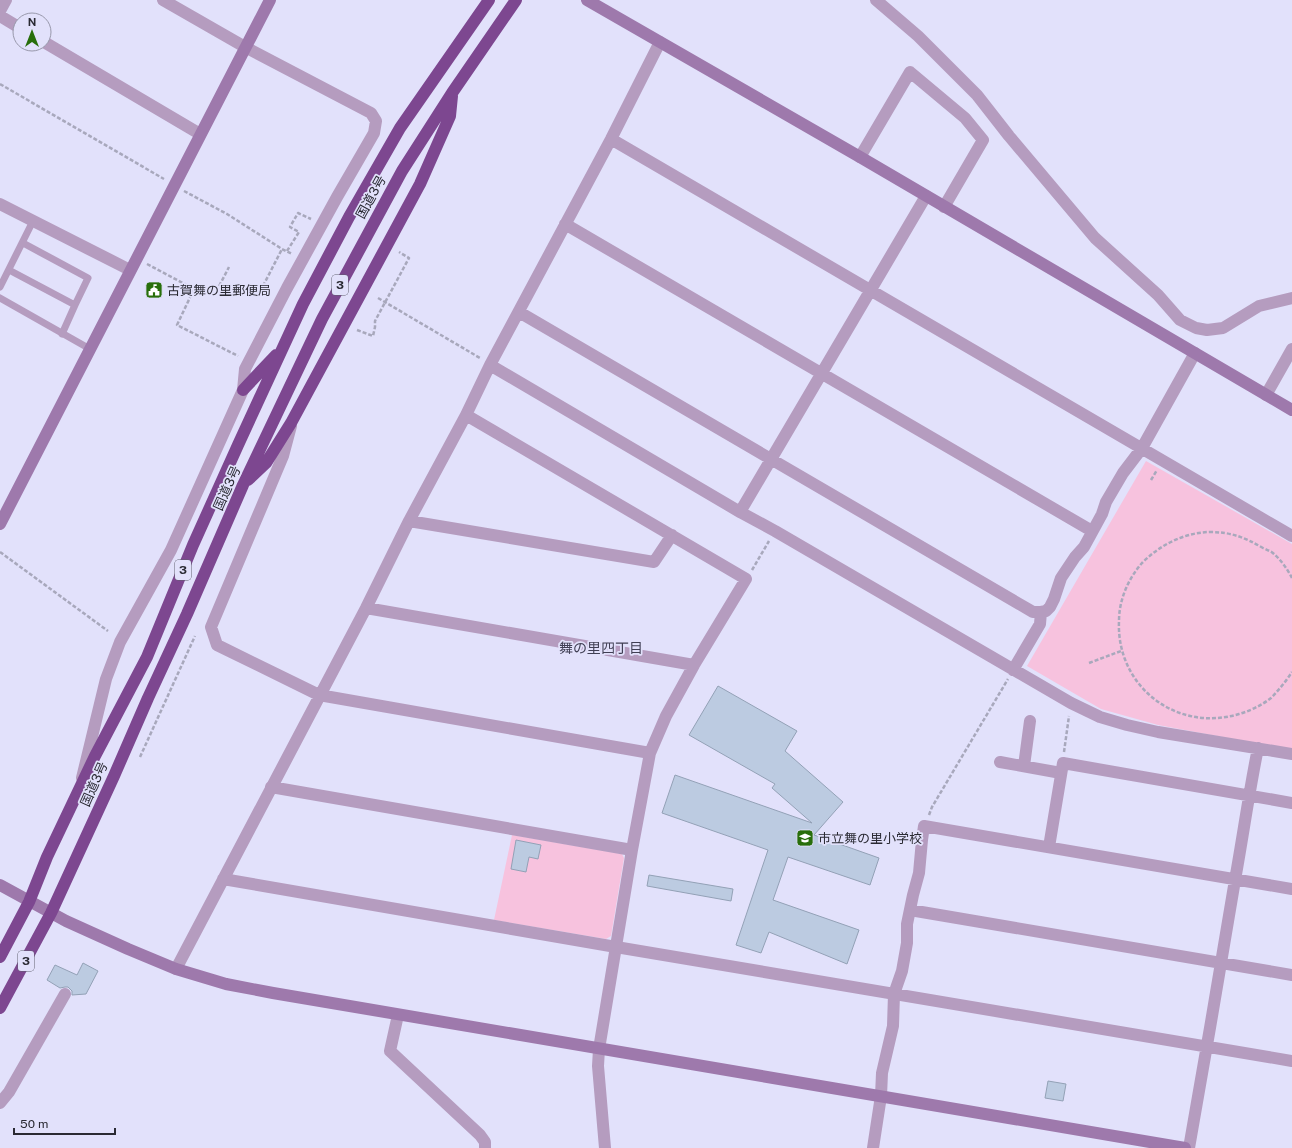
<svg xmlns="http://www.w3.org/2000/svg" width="1292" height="1148" viewBox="0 0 1292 1148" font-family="'Public Sans','Noto Sans JP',sans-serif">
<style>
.green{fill:#f7c2de}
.building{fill:#bccbe1;stroke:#93a1b6}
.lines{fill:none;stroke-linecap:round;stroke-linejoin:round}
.path{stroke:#a8a8bc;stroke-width:2.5;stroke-dasharray:4 2;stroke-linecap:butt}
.lane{stroke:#b59cbf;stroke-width:7}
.street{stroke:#b59cbf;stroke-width:12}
.secondary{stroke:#9e79ac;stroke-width:12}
.highway{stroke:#7d4790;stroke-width:12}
.labels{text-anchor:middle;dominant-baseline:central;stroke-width:3.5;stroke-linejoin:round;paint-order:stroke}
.shield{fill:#e2e1fb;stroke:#61616f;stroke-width:1}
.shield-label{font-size:12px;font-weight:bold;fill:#2a2a33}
.street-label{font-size:13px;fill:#2a2a33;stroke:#e2e1fb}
.poi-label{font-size:13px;fill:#2a2a33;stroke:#e2e1fb;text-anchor:start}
.neighbourhood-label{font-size:14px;fill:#403f54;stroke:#e2e1fb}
</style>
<rect width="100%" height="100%" fill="#e2e1fb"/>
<!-- green -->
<path class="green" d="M 1146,461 L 1292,544 L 1292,750 L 1158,725 L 1101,709 L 1027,666 Z
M 512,835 L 622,854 L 624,858 L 611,936 L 606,939 L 494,920 Z"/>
<!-- building -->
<path class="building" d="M 718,686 L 797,731 L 785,751 L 843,802 L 814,835 L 879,858 L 870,885 L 788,857 L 773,900 L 859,930 L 847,964 L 769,932 L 761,953 L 736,945 L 768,850 L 662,813 L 675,775 L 812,823 L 772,788 L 775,784 L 689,735 Z
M 516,840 L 541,845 L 538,859 L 529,857 L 526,872 L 511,869 Z
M 649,875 L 733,889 L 731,901 L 647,886 Z
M 83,963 L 98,971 L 86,994 L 72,995 L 72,991 L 68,987 L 65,987 L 60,988 L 47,980 L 55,965 L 77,975 Z
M 1048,1081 L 1066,1084 L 1063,1101 L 1045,1098 Z"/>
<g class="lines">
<!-- path -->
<path class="path" d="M 0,84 L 164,179
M 184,191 L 227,214 L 282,249 L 292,254
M 287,251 L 299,232 L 290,227 L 298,213 L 311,219
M 147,264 L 194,289 L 198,289 L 215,294 L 229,267
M 263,286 L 282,249
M 194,289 L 177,325 L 238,356
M 378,298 L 480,358
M 357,330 L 373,336 L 375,327 L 375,321 L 409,258 L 399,252
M 1151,480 L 1157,470
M 0,552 L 108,631
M 752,570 L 769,541
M 1292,578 C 1288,570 1281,560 1274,554 C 1271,551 1267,550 1263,548 C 1244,537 1231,532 1209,532 C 1183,533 1160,545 1142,563 C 1128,579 1119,600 1119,621 C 1116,686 1176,733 1239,714 C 1250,711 1262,705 1271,698 C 1279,690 1286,681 1292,672
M 1089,663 L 1121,651
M 1064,752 L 1069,716
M 140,757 L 195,636
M 929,815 L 932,807 L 1008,679"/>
<!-- lane -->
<path class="lane" d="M 23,243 L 88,278 L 75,305
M 9,270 L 75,305 L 62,334
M 0,287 L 33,221
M 0,298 L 90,349"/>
<!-- street -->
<path class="street" d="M 876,0 L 918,36 L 977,95 L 1009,136 L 1095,238 L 1158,295 L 1180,320 L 1196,328 L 1207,330 L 1223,328 L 1259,306 L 1292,298
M 0,11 L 6,0
M 0,16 L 20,28
M 44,42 L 200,134
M 611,139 L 1292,536
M 860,157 L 910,72 L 965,118 L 983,140 L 944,207
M 0,204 L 130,270
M 565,224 L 1092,531
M 519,312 L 1033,612 L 1041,612 L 1046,611 L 1050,607 L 1054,599 L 1061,578 L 1075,557 L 1084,547 L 1102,514 L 1106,502 L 1123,473 L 1142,448 L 1195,353
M 490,365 L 740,512 L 775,531 L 1071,703 L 1100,717 L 1127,725 L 1158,732 L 1292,754
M 1266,395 L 1292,349
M 466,415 L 746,579 L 694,665 L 666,716 L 650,753 L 632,850 L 599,1049 L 598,1066 L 605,1148
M 291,426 L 283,456 L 211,627 L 217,645 L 319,695 L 650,753
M 740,512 L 926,196
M 409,521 L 654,562 L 672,535
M 366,608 L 694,665
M 1013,670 L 1040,624 L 1041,612
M 1000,762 L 1061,773
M 1024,766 L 1030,721
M 82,778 L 106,679 L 120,642 L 171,550 L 243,390 L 245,369 L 287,288 L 337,197 L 374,133 L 376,121 L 371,113 L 245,47 L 163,0
M 271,787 L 632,850
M 1049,847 L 1063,763 L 1292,803
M 223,879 L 616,947 L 1292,1061
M 910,910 L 1292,975
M 176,969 L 366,608 L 409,521 L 466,415 L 490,365 L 611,139 L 660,42
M 398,1015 L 390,1051 L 480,1135 L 485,1142 L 485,1148
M 0,1103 L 9,1092 L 65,994
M 873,1148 L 881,1096 L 882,1073 L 893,1026 L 894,994 L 902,971 L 907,943 L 907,924 L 913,895 L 919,873 L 922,840 L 924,826 L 1292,889
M 1189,1148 C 1205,1059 1220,969 1235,880 C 1243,836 1249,792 1258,748"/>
<!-- secondary -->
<path class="secondary" d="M 587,0 L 860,157 L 1292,410
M 0,524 L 270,0
M 0,885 L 66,921 L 128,949 L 176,969 L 226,984 L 273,993 L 1185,1148"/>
<!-- highway -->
<path class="highway" d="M 243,390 L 276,355
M 248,480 L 266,463 L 291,423 L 420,184 L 450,116 L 452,96
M 0,957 L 29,902 L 47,857 L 95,756 L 147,657 L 193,545 L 238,445 L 303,304 L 349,217 L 400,128 L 489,0
M 0,1008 L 51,913 L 114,776 L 148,698 L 187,614 L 243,485 L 322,319 L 402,171 L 452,93 L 516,0"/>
</g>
<!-- icons -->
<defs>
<g id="civic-square" transform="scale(0.9)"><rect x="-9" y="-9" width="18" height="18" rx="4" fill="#286e0b" stroke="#e2e1fb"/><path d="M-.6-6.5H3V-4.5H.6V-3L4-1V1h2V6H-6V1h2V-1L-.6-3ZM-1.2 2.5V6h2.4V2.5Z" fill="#fff"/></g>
<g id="school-square" transform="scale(0.9)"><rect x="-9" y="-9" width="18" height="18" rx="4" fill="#286e0b" stroke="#e2e1fb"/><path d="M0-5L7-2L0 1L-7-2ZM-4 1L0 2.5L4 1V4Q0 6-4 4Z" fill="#fff"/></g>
</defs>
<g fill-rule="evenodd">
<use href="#civic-square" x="154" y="290"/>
<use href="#school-square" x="805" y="838"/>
</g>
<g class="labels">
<!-- shield labels -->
<g class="shield">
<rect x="332" y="275" width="16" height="20" rx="3"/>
<rect x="175" y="560" width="16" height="20" rx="3"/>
<rect x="18" y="951" width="16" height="20" rx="3"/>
</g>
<g class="shield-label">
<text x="340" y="285">3</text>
<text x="183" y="570">3</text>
<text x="26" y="961">3</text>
</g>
<!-- street labels -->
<g class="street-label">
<text transform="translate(371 197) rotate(-61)">国道3号</text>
<text transform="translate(227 488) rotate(-66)">国道3号</text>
<text transform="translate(94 784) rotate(-66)">国道3号</text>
</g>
<!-- poi labels -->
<g class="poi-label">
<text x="167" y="290">古賀舞の里郵便局</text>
<text x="818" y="838">市立舞の里小学校</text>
</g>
<!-- neighbourhood labels -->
<g class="neighbourhood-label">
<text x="601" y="648">舞の里四丁目</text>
</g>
</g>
<!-- north arrow -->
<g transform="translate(32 32)"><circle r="19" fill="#e2e1fb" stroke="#9898ab"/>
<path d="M0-3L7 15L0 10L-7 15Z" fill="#286e0b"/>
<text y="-6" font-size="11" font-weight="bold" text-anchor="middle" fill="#2a2a33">N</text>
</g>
<!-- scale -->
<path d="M14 1128v6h101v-6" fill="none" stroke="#2a2a33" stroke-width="2"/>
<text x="20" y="1128" font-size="12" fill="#2a2a33" stroke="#e2e1fb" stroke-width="3" paint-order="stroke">50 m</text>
</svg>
